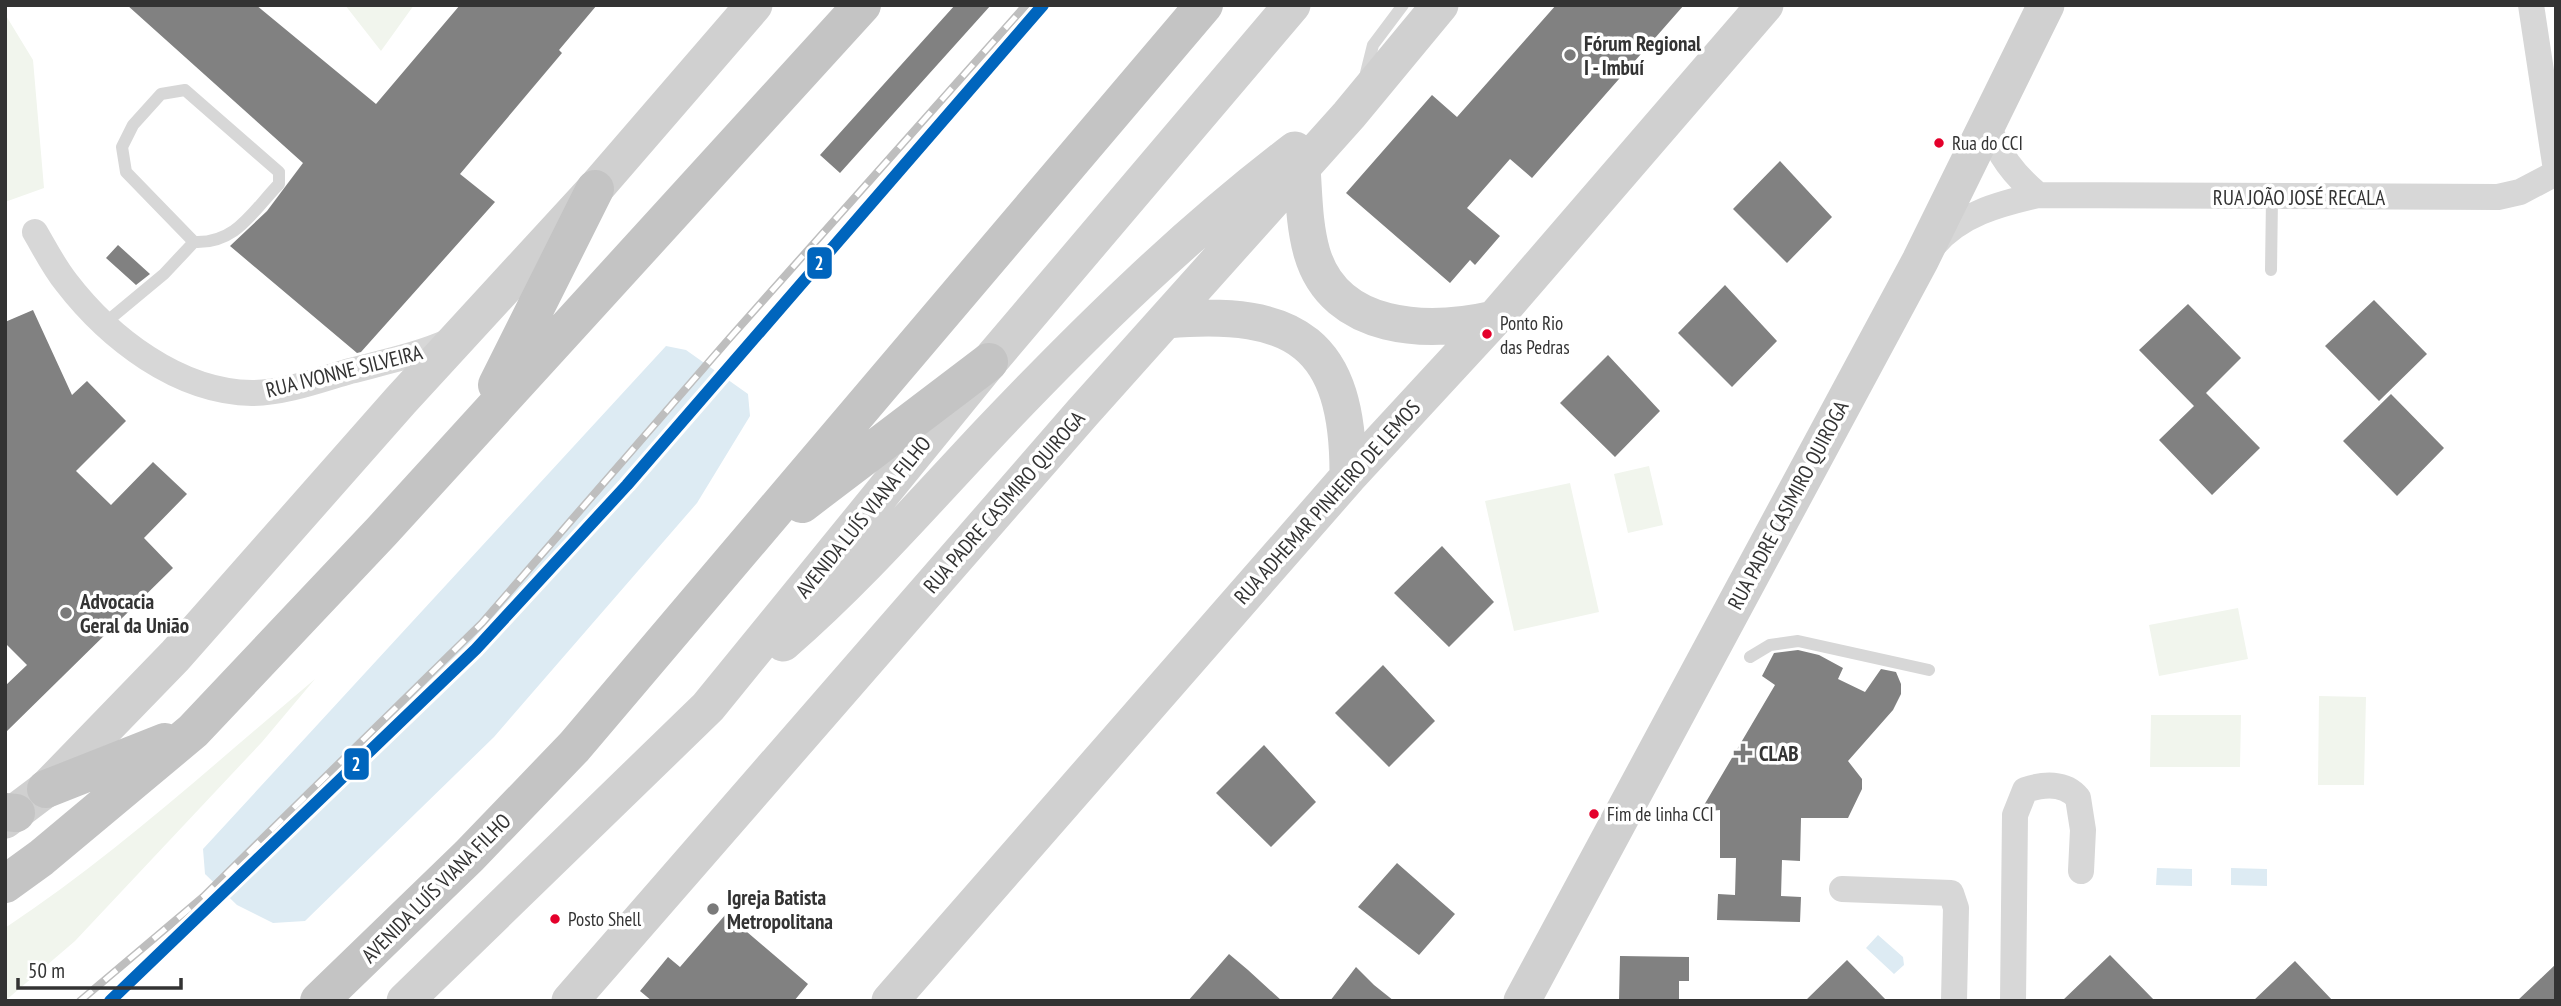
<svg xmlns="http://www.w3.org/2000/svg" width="2561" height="1006" viewBox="0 0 2561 1006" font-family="'PT Sans Narrow',sans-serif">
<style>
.green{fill:#f1f5ed}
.water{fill:#ddebf3}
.building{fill:#818181}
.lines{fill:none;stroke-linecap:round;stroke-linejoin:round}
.lane{stroke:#d7d7d7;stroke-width:12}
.street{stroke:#d7d7d7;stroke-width:26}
.secondary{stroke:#d0d0d0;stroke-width:37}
.highway{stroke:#c4c4c4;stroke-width:38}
.rail-casing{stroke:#bebebe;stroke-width:8}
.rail{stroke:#fff;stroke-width:5;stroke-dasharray:16;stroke-linecap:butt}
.metro-1-casing{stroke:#fff;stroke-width:18}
.metro-1{stroke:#0065bd;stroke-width:12}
.poi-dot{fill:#7a7a7a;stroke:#fff;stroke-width:2.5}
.bus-dot{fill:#e4002b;stroke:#fff;stroke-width:2.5}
.labels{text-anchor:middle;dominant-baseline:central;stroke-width:7;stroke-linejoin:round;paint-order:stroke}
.bus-label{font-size:19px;fill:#333;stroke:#fff;text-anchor:start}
.poi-label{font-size:21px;font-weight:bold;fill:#333;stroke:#fff;text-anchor:start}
.street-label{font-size:21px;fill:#333;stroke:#fff}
.line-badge{stroke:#fff;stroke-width:2.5}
.badge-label{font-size:19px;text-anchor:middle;font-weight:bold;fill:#fff}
</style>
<rect width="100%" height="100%" fill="#fff"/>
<!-- green -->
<path class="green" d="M 345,5 L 414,5 L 381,51 Z
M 5,14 L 33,60 L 44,188 L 5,202 Z
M 1649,466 L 1663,525 L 1628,533 L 1614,474 Z
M 1570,483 L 1599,612 L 1514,631 L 1485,501 Z
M 2238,608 L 2248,659 L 2159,676 L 2149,625 Z
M 315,679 L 262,742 L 75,941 L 5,1001 L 5,928 C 115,855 214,764 315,679 Z
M 2319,696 L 2366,697 L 2364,785 L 2318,785 Z
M 2151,715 L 2241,715 L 2240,767 L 2150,767 Z"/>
<!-- water -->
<path class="water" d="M 666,346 L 686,350 L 748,394 L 750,416 L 697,503 L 494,737 L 305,921 L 273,923 L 237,905 L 205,874 L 203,849 Z
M 2157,868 L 2192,869 L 2192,886 L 2156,885 Z
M 2231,868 L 2267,869 L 2267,886 L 2231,885 Z
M 1878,935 L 1903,957 L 1904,965 L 1894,974 L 1866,948 Z"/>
<!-- building -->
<path class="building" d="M 127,5 L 256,5 L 376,104 L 460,5 L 597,5 L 559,50 L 562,53 L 460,174 L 495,202 L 361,352 L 357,353 L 230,246 L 267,211 L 303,163 Z
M 955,5 L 991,5 L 840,173 L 820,155 Z
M 1556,5 L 1684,5 L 1532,178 L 1510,159 L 1467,208 L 1500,236 L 1475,265 L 1470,260 L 1450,283 L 1346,193 L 1432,95 L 1457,117 Z
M 1780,161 L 1832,217 L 1787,263 L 1733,209 Z
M 118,245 L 150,274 L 136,285 L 106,258 Z
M 1725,285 L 1777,341 L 1732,387 L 1678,333 Z
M 2374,300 L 2427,354 L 2379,401 L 2325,346 Z
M 2188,304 L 2241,358 L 2206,393 L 2260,448 L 2212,495 L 2159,440 L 2194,406 L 2139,350 Z
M 33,310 L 72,395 L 87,381 L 126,421 L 76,471 L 111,505 L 153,462 L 187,494 L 144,538 L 173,568 L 5,733 L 5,686 L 27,665 L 5,643 L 5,322 Z
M 1608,355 L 1660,411 L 1615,457 L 1560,403 Z
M 2391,394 L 2444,448 L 2397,496 L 2343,441 Z
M 1442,546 L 1494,602 L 1449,647 L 1394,593 Z
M 1798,650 L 1819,655 L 1843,668 L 1838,679 L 1865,692 L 1881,669 L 1896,672 L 1901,684 L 1901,694 L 1893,710 L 1848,761 L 1862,779 L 1862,789 L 1848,818 L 1801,818 L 1800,861 L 1782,860 L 1781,896 L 1801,897 L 1800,922 L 1717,920 L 1718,894 L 1735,895 L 1736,858 L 1720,858 L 1720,810 L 1700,812 L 1775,685 L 1762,676 L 1774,653 Z
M 1383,665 L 1435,721 L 1389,767 L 1335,713 Z
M 1264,745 L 1316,802 L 1271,847 L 1216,793 Z
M 1397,863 L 1455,914 L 1419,955 L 1358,907 Z
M 726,914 L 808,984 L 794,1001 L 652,1001 L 640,991 L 668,957 L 680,967 Z
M 1229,954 L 1248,970 L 1282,1001 L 1188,1001 Z
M 2110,955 L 2155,1001 L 2062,1001 Z
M 1620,956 L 1689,957 L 1689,981 L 1679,981 L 1679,1001 L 1619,1001 Z
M 1847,960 L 1887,1001 L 1805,1001 Z
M 2295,961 L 2333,1001 L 2253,1001 Z
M 2556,964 L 2556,1001 L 2517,1001 Z
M 1356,967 L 1374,985 L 1394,1001 L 1330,1001 Z"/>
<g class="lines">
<!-- lane -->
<path class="lane" d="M 1364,81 L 1373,45 L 1403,5
M 2271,270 L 2272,198
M 105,323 L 164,274 L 194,242 L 126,172 L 122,147 L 133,125 L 161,94 L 185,90 L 279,172 L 279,184 C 252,212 236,244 194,242
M 1750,657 L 1770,645 L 1798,641 L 1929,670"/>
<!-- street -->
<path class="street" d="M 2531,5 L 2556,170
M 1988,125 C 1999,155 2013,174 2038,195
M 35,232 C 45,249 54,267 66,282 C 109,338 178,392 252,393 C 284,393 319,380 350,371 C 384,362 419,355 452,340
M 1933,246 C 1960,214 1999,204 2038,195 L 2498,197 L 2520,192 L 2556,173
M 1842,889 L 1951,893 L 1956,908 L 1954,1001
M 2013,1001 L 2015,815 L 2025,790 C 2043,784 2065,782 2078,798 L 2083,830 L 2081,871"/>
<!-- secondary -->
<path class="secondary" d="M 1302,167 C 1304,196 1304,225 1312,253 C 1335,332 1428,334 1494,319
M 1167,320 C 1296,309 1349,343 1348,477
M 783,643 C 858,578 923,503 991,431 C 1086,331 1186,233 1295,150
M 5,820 L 46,789 L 175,656 L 401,400 L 595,189 L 754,5
M 405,1001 L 708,707 L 989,362 L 1292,5
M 570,1001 L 1083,412 L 1349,115 L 1440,5
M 890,1001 L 1348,477 L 1494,319 L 1765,5
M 1522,1001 L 1920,261 L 2046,5"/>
<!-- highway -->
<path class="highway" d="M 497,385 L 595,189
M 802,504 L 989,362
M 46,789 L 165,742
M 5,812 L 16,813
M 5,884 L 41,858 L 193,731 L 382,531 L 862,5
M 319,1001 L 469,856 L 574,747 L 1204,5"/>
<!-- rail casing -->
<g class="rail-casing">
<path id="rail" d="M 80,1001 L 203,897 L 482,623 L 728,340 L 1026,5"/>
</g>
<!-- rail -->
<use href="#rail" class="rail"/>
<!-- metro-1 casing -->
<g class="metro-1-casing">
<path id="metro-1" d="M 110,1001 L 476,649 L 627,485 L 1043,5"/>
</g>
<!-- metro-1 -->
<use href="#metro-1" class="metro-1"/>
</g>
<!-- markers -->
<g class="poi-dot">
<circle cx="1570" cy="55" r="7"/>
<circle cx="66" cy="613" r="7"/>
<path d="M1739.5 742.5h7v7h7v7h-7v7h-7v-7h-7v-7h7z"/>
<circle cx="713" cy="909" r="7"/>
</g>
<g class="bus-dot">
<circle cx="1939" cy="143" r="6"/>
<circle cx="1487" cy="334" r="6"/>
<circle cx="1594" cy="814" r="6"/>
<circle cx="555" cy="919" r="6"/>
</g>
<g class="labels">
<!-- bus labels -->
<g class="bus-label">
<text x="1952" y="143">Rua do CCI</text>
<text x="1500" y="323">Ponto Rio<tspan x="1500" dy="24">das Pedras</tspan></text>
<text x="1607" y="814">Fim de linha CCI</text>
<text x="568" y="919">Posto Shell</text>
</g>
<!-- poi labels -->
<g class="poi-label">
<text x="1584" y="43">Fórum Regional<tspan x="1584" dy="24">I - Imbuí</tspan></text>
<text x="80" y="601">Advocacia<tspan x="80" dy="24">Geral da União</tspan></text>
<text x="1759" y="753">CLAB</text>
<text x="727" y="897">Igreja Batista<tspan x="727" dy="24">Metropolitana</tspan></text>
</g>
<!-- street labels -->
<g class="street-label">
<text x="2299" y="197">RUA JOÃO JOSÉ RECALA</text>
<text transform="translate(344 371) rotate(-14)">RUA IVONNE SILVEIRA</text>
<text transform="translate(1004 502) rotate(-49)">RUA PADRE CASIMIRO QUIROGA</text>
<text transform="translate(1327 502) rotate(-48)">RUA ADHEMAR PINHEIRO DE LEMOS</text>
<text transform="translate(1788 505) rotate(-62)">RUA PADRE CASIMIRO QUIROGA</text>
<text transform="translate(863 517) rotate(-51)">AVENIDA LUÍS VIANA FILHO</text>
<text transform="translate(436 888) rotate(-45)">AVENIDA LUÍS VIANA FILHO</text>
</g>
</g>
<g class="line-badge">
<rect x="806" y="246" width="27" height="34" rx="7" fill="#0065bd"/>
<rect x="343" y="747" width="27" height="34" rx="7" fill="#0065bd"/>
</g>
<g class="badge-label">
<text x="819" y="270">2</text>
<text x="356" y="771">2</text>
</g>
<!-- border -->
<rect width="2561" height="1006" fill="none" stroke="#333333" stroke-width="14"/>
<!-- scale -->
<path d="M18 978v10h163v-10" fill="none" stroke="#333333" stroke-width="3.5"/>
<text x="28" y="978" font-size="21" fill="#333333" stroke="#ffffff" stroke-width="5" paint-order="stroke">50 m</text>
</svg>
